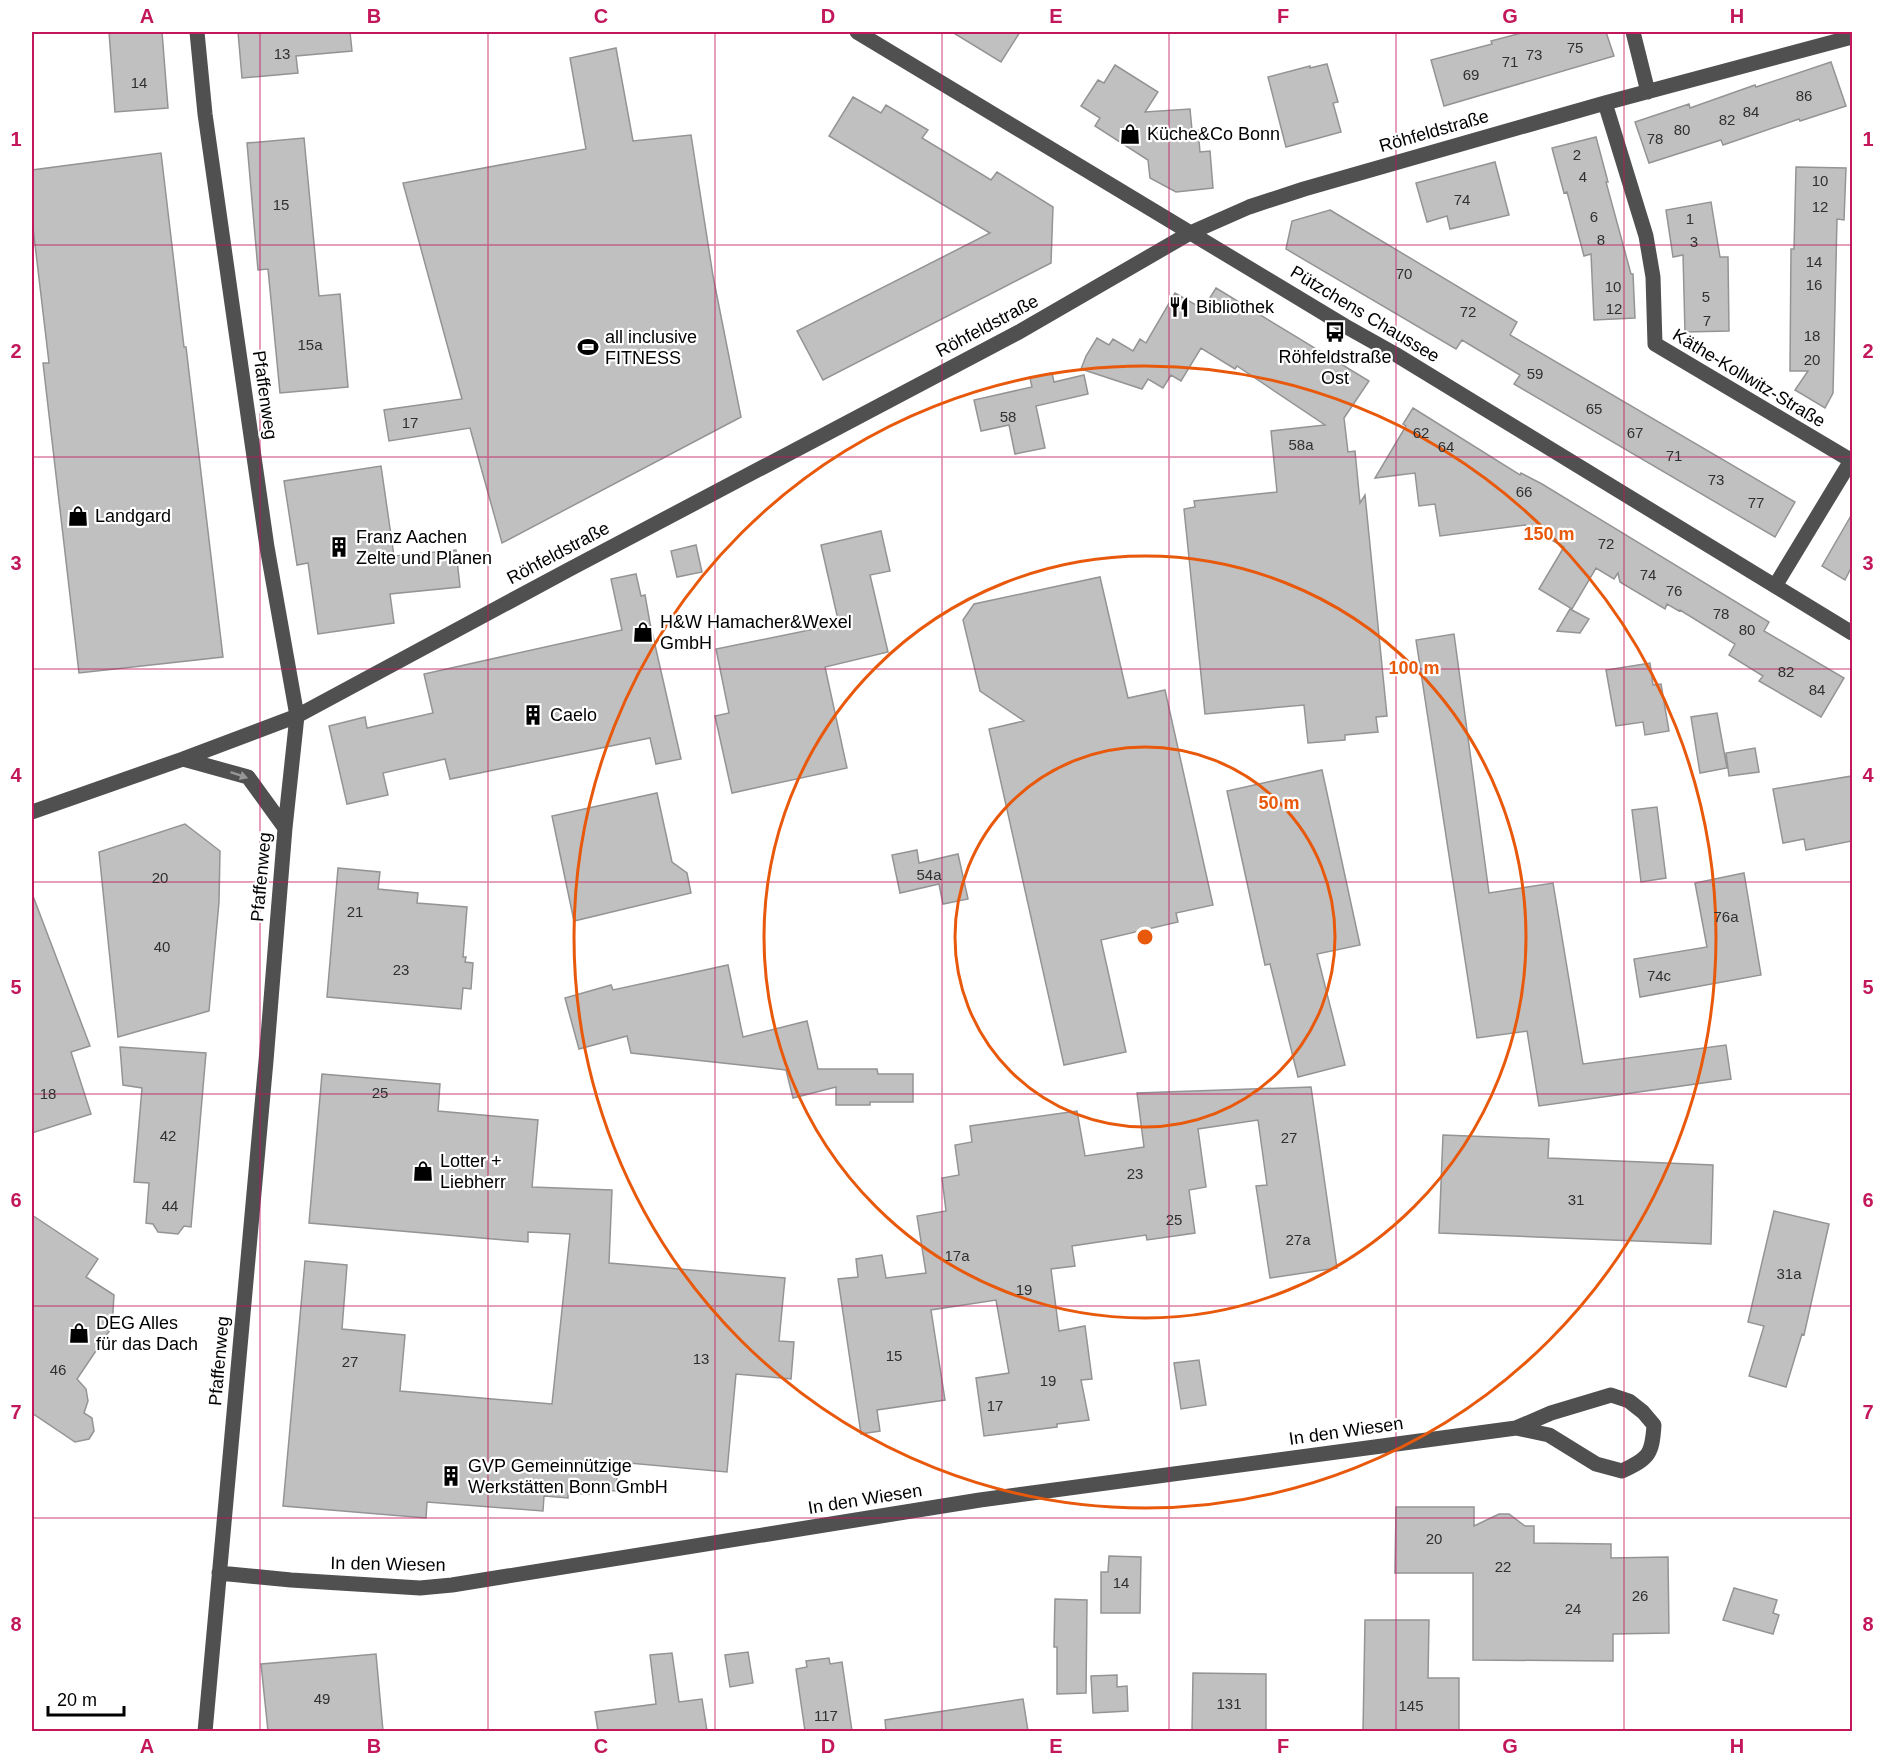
<svg xmlns="http://www.w3.org/2000/svg" width="1884" height="1763" viewBox="0 0 1884 1763" font-family="Arial,sans-serif">
<style>
.building{fill:#c0c0c0;stroke:#949494;stroke-width:1.5}
.lines{fill:none;stroke-linecap:round;stroke-linejoin:round}
.minor{stroke:#505050;stroke-width:15}
.oneway{fill:#969696}
.grid{fill:none;stroke:#c2185b;stroke-width:1.5;stroke-opacity:0.55}
.ring{fill:none;stroke:#e8590c;stroke-width:3}
.labels{text-anchor:middle;dominant-baseline:central;stroke-width:4.5;stroke-linejoin:round;paint-order:stroke}
.number-label{font-size:15px;fill:#303030}
.street-label{font-size:18px;fill:#000;stroke:#fff}
.poi-label{font-size:18px;fill:#000;stroke:#fff;text-anchor:start}
.centre{fill:#e8590c;stroke:#fff;stroke-width:3}
.ring-label{font-size:18px;text-anchor:middle;font-weight:bold;fill:#e8590c;stroke:#fff;stroke-width:4.5;stroke-linejoin:round;paint-order:stroke}
.neatline{fill:none;stroke:#c2185b;stroke-width:2}
.grid-label{font-size:20px;text-anchor:middle;font-weight:bold;fill:#c2185b}
</style>
<rect width="100%" height="100%" fill="#fff"/>
<!-- building -->
<path class="building" d="M 109,32 L 162,32 L 168,108 L 115,112 Z
M 238,32 L 350,32 L 352,51 L 296,56 L 298,73 L 242,78 Z
M 952,32 L 1020,32 L 1001,62 Z
M 1525,32 L 1606,32 L 1614,56 L 1444,106 L 1431,60 L 1492,44 L 1491,41 Z
M 616,48 L 633,141 L 691,135 L 713,276 L 741,417 L 502,543 L 470,428 L 389,441 L 384,410 L 462,399 L 403,183 L 586,149 L 570,58 Z
M 1831,62 L 1846,106 L 1800,121 L 1799,119 L 1723,145 L 1721,140 L 1649,163 L 1635,122 L 1689,104 L 1690,108 L 1755,85 L 1756,87 Z
M 1327,64 L 1338,102 L 1333,103 L 1341,132 L 1286,147 L 1268,77 L 1310,66 L 1310,68 Z
M 1115,65 L 1158,92 L 1145,112 L 1190,109 L 1192,130 L 1198,130 L 1200,152 L 1210,151 L 1213,188 L 1176,192 L 1150,178 L 1148,160 L 1095,126 L 1100,118 L 1081,106 L 1098,80 L 1104,83 Z
M 853,97 L 881,113 L 886,105 L 928,130 L 922,138 L 991,180 L 997,172 L 1053,207 L 1051,263 L 823,380 L 797,331 L 990,233 L 829,136 Z
M 1596,137 L 1608,182 L 1606,182 L 1631,274 L 1633,274 L 1635,318 L 1594,320 L 1591,254 L 1584,256 L 1567,192 L 1564,193 L 1552,148 Z
M 304,138 L 319,296 L 340,294 L 348,387 L 280,393 L 268,269 L 258,270 L 247,143 Z
M 161,153 L 184,347 L 186,347 L 223,657 L 79,673 L 43,363 L 49,363 L 32,219 L 32,170 Z
M 1495,162 L 1509,215 L 1450,229 L 1447,216 L 1427,222 L 1416,183 Z
M 1796,167 L 1846,168 L 1844,220 L 1837,219 L 1833,393 L 1825,408 L 1795,390 L 1808,371 L 1790,371 L 1791,249 L 1794,249 Z
M 1711,202 L 1720,257 L 1728,257 L 1729,331 L 1685,332 L 1683,255 L 1673,257 L 1666,210 Z
M 1330,210 L 1517,322 L 1510,335 L 1795,502 L 1775,537 L 1514,384 L 1520,375 L 1462,340 L 1456,349 L 1286,249 L 1292,221 Z
M 1216,288 L 1369,381 L 1344,418 L 1348,452 L 1355,451 L 1360,503 L 1365,495 L 1387,716 L 1376,717 L 1378,732 L 1345,735 L 1345,740 L 1308,743 L 1304,705 L 1205,714 L 1184,509 L 1195,507 L 1194,501 L 1277,492 L 1271,431 L 1325,425 L 1237,366 L 1235,369 L 1201,348 L 1181,381 L 1171,375 L 1163,388 L 1148,379 L 1142,389 L 1081,369 L 1086,356 L 1097,338 L 1109,345 L 1113,339 L 1133,351 L 1140,339 L 1146,343 L 1175,293 L 1203,309 Z
M 1052,373 L 1054,382 L 1084,375 L 1088,394 L 1036,406 L 1045,448 L 1015,454 L 1009,425 L 981,431 L 974,400 L 1032,387 L 1030,378 Z
M 1413,408 L 1520,475 L 1521,473 L 1542,484 L 1769,622 L 1764,631 L 1844,678 L 1821,717 L 1759,681 L 1763,676 L 1729,655 L 1735,644 L 1680,610 L 1679,611 L 1667,604 L 1665,609 L 1620,582 L 1618,573 L 1614,579 L 1596,568 L 1572,609 L 1539,589 L 1564,547 L 1525,525 L 1440,536 L 1435,504 L 1419,506 L 1415,473 L 1375,478 L 1406,426 L 1403,424 Z
M 381,466 L 394,556 L 456,550 L 460,587 L 390,594 L 394,623 L 318,634 L 308,563 L 297,565 L 284,481 Z
M 1852,514 L 1852,566 L 1845,580 L 1822,566 Z
M 881,531 L 890,571 L 870,575 L 888,652 L 825,667 L 847,768 L 732,793 L 715,716 L 729,713 L 716,649 L 839,624 L 821,545 Z
M 696,545 L 702,572 L 677,577 L 671,551 Z
M 636,574 L 641,596 L 645,595 L 650,623 L 681,759 L 656,764 L 650,738 L 450,779 L 445,759 L 383,773 L 388,795 L 347,804 L 329,726 L 365,717 L 367,728 L 433,713 L 424,674 L 622,630 L 611,579 Z
M 1100,577 L 1128,698 L 1165,690 L 1213,905 L 1176,913 L 1178,922 L 1101,940 L 1126,1052 L 1064,1065 L 989,729 L 1024,721 L 980,691 L 963,620 L 974,604 Z
M 1570,609 L 1589,619 L 1580,633 L 1557,631 Z
M 1454,634 L 1489,893 L 1553,883 L 1583,1064 L 1726,1045 L 1731,1079 L 1539,1106 L 1527,1031 L 1477,1038 L 1416,640 Z
M 1650,663 L 1653,685 L 1661,684 L 1669,731 L 1645,735 L 1643,722 L 1616,726 L 1606,670 Z
M 1717,713 L 1727,768 L 1700,773 L 1691,717 Z
M 1755,748 L 1759,772 L 1729,776 L 1726,753 Z
M 1322,770 L 1360,945 L 1317,954 L 1345,1065 L 1298,1077 L 1270,964 L 1265,965 L 1227,791 Z
M 1852,776 L 1852,841 L 1806,850 L 1804,839 L 1783,843 L 1773,789 Z
M 657,793 L 672,862 L 687,873 L 691,893 L 574,921 L 552,816 Z
M 1657,807 L 1666,878 L 1641,882 L 1632,810 Z
M 185,824 L 220,851 L 219,902 L 209,1011 L 118,1037 L 99,852 Z
M 917,850 L 919,863 L 958,854 L 968,899 L 943,904 L 939,884 L 900,893 L 892,855 Z
M 338,868 L 380,872 L 378,889 L 418,893 L 417,903 L 467,907 L 463,957 L 466,957 L 465,962 L 473,963 L 471,989 L 463,988 L 461,1009 L 327,997 Z
M 1744,873 L 1761,975 L 1640,997 L 1634,959 L 1707,947 L 1695,883 Z
M 33,896 L 90,1046 L 71,1052 L 91,1114 L 32,1133 L 32,897 Z
M 728,965 L 743,1037 L 807,1021 L 818,1069 L 877,1069 L 878,1074 L 913,1074 L 913,1102 L 870,1102 L 870,1105 L 836,1105 L 836,1087 L 793,1098 L 786,1070 L 631,1053 L 627,1036 L 579,1049 L 565,998 L 611,985 L 613,990 Z
M 120,1047 L 206,1053 L 191,1227 L 184,1226 L 178,1234 L 158,1232 L 153,1224 L 146,1223 L 149,1183 L 134,1182 L 142,1088 L 123,1085 Z
M 322,1074 L 440,1084 L 438,1111 L 538,1120 L 532,1187 L 612,1190 L 609,1263 L 785,1278 L 779,1341 L 794,1342 L 791,1379 L 736,1374 L 727,1472 L 618,1462 L 616,1491 L 592,1489 L 591,1494 L 568,1493 L 568,1498 L 544,1496 L 543,1511 L 427,1502 L 426,1518 L 283,1506 L 305,1261 L 347,1265 L 342,1329 L 405,1335 L 400,1391 L 552,1404 L 570,1234 L 528,1232 L 528,1242 L 309,1223 Z
M 1311,1087 L 1337,1268 L 1270,1278 L 1256,1186 L 1267,1185 L 1258,1120 L 1198,1129 L 1206,1187 L 1189,1190 L 1195,1233 L 1147,1240 L 1146,1235 L 1072,1246 L 1075,1266 L 1051,1269 L 1059,1331 L 1085,1326 L 1092,1379 L 1081,1380 L 1089,1420 L 1057,1424 L 1057,1427 L 984,1436 L 976,1378 L 1009,1373 L 996,1300 L 931,1310 L 945,1400 L 877,1410 L 880,1431 L 861,1434 L 838,1279 L 858,1277 L 856,1259 L 882,1255 L 886,1278 L 926,1273 L 917,1216 L 946,1211 L 942,1178 L 959,1175 L 955,1145 L 972,1142 L 970,1126 L 1077,1111 L 1085,1156 L 1144,1147 L 1137,1093 Z
M 1443,1135 L 1549,1139 L 1548,1158 L 1713,1165 L 1711,1244 L 1439,1233 Z
M 1774,1211 L 1829,1224 L 1804,1335 L 1802,1334 L 1786,1387 L 1749,1376 L 1764,1326 L 1748,1322 Z
M 32,1215 L 98,1259 L 86,1277 L 114,1295 L 112,1327 L 77,1379 L 86,1389 L 88,1401 L 84,1413 L 92,1418 L 94,1431 L 89,1439 L 75,1442 L 32,1413 Z
M 1199,1360 L 1206,1405 L 1181,1409 L 1174,1363 Z
M 1396,1507 L 1474,1507 L 1474,1526 L 1499,1514 L 1509,1514 L 1525,1526 L 1534,1526 L 1534,1543 L 1611,1544 L 1611,1558 L 1668,1557 L 1669,1633 L 1613,1634 L 1613,1661 L 1473,1660 L 1473,1573 L 1395,1573 Z
M 1109,1556 L 1141,1557 L 1140,1613 L 1101,1613 L 1101,1572 L 1108,1572 Z
M 1734,1588 L 1777,1600 L 1773,1613 L 1779,1615 L 1773,1634 L 1723,1620 Z
M 1055,1599 L 1087,1600 L 1086,1693 L 1057,1694 L 1057,1647 L 1054,1647 Z
M 1365,1620 L 1429,1620 L 1428,1678 L 1459,1678 L 1459,1731 L 1363,1731 Z
M 748,1652 L 753,1683 L 730,1687 L 725,1655 Z
M 672,1653 L 679,1702 L 702,1699 L 707,1731 L 598,1731 L 595,1712 L 656,1704 L 650,1655 Z
M 376,1654 L 383,1731 L 268,1731 L 261,1664 Z
M 829,1658 L 830,1664 L 842,1662 L 852,1731 L 805,1731 L 796,1669 L 807,1667 L 806,1661 Z
M 1193,1673 L 1266,1674 L 1266,1731 L 1192,1731 Z
M 1117,1675 L 1117,1687 L 1127,1686 L 1128,1711 L 1093,1713 L 1091,1676 Z
M 1023,1699 L 1028,1731 L 886,1731 L 885,1720 Z"/>
<g class="lines">
<!-- minor -->
<path class="minor" d="M 197,32 L 205,114 L 236,332 L 267,547 L 297,716 L 285,828 L 266,1061 L 205,1732
M 857,32 L 1345,326 L 1395,354 L 1852,633
M 1633,32 L 1648,92
M 1605,103 L 1646,236 L 1653,277 L 1655,344 L 1852,461
M 1775,586 L 1852,459
M 183,759 L 248,777 L 285,828
M 32,812 L 183,759 L 297,716 L 570,569 L 1019,332 L 1190,233 L 1249,207 L 1304,189 L 1605,103 L 1852,37
M 219,1573 L 291,1580 L 420,1588 L 452,1585 L 980,1500 L 1516,1428 L 1549,1435 L 1596,1464 L 1622,1471 C 1649,1458 1652,1455 1654,1425 L 1643,1412 L 1629,1401 L 1611,1395 L 1551,1413 L 1516,1428"/>
</g>
<!-- one-way arrows -->
<defs><path id="oneway-solid" d="M-6-.8H1V-3.2L6.5 0L1 3.2V.8H-6Z" transform="scale(1.5)"/></defs>
<use class="oneway" href="#oneway-solid" transform="translate(239 775) rotate(19)"/>
<!-- grid -->
<path class="grid" d="M 260,32 L 260,1732M 488,32 L 488,1732M 715,32 L 715,1732M 942,32 L 942,1732M 1169,32 L 1169,1732M 1396,32 L 1396,1732M 1624,32 L 1624,1732M 32,245 L 1852,245M 32,457 L 1852,457M 32,669 L 1852,669M 32,882 L 1852,882M 32,1094 L 1852,1094M 32,1306 L 1852,1306M 32,1518 L 1852,1518"/>
<!-- distance rings -->
<g class="ring">
<circle cx="1145" cy="937" r="190"/>
<circle cx="1145" cy="937" r="381"/>
<circle cx="1145" cy="937" r="571"/>
</g>
<!-- icons -->
<defs>
<g id="shop-bare" transform="scale(1.62)"><path d="M-5-2.5h2.3a2.7 3.5 0 0 1 5.4 0H5L5.5 6h-11ZM-1.5-2.5h3a1.5 2.3 0 0 0-3 0Z" fill="#000" stroke="#fff" stroke-width="2.5" paint-order="stroke"/></g>
<g id="restaurant-bare" transform="scale(1.62)"><path d="M-5-6h1v4h1v-4h1v4h1v-4h1v5L-1.5 .5V6h-2V.5L-5-1ZM5-6V6H3V1.5H1.5Q1.5-4 5-6Z" fill="#000" stroke="#fff" stroke-width="2.5" paint-order="stroke"/></g>
<g id="bus-bare" transform="scale(1.62)"><path d="M-5-6H5V4H4V6H2V4H-2V6H-4V4H-5ZM-3.5-4V0h7V-4ZM-3.5 1.2v1.5H-2V1.2ZM2 1.2v1.5H3.5V1.2Z" fill="#000" stroke="#fff" stroke-width="2.5" paint-order="stroke"/></g>
<g id="stadium-bare" transform="scale(1.62)"><path d="M0-5a6.5 5 0 1 0 0 10a6.5 5 0 1 0 0-10ZM-3.5-1.8h7v3.6h-7Z" fill="#000" stroke="#fff" stroke-width="2.5" paint-order="stroke"/></g>
<g id="building-bare" transform="scale(1.62)"><path d="M-4-6H4V6H1V3H-1V6H-4ZM-2.5-4.3h1.7v1.8h-1.7ZM.8-4.3h1.7v1.8H.8ZM-2.5-1h1.7V.8h-1.7ZM.8-1h1.7V.8H.8Z" fill="#000" stroke="#fff" stroke-width="2.5" paint-order="stroke"/></g>
</defs>
<g fill-rule="evenodd">
<use href="#shop-bare" x="1130" y="134"/>
<use href="#restaurant-bare" x="1179" y="307"/>
<use href="#bus-bare" x="1335" y="332"/>
<use href="#stadium-bare" x="588" y="347"/>
<use href="#shop-bare" x="78" y="516"/>
<use href="#building-bare" x="339" y="547"/>
<use href="#shop-bare" x="643" y="632"/>
<use href="#building-bare" x="533" y="715"/>
<use href="#shop-bare" x="423" y="1171"/>
<use href="#shop-bare" x="79" y="1333"/>
<use href="#building-bare" x="451" y="1476"/>
</g>
<g class="labels">
<!-- number labels -->
<g class="number-label">
<text x="1575" y="47">75</text>
<text x="282" y="53">13</text>
<text x="1534" y="54">73</text>
<text x="1510" y="61">71</text>
<text x="1471" y="74">69</text>
<text x="139" y="82">14</text>
<text x="1804" y="95">86</text>
<text x="1751" y="111">84</text>
<text x="1727" y="119">82</text>
<text x="1682" y="129">80</text>
<text x="1655" y="138">78</text>
<text x="1577" y="154">2</text>
<text x="1583" y="176">4</text>
<text x="1820" y="180">10</text>
<text x="1462" y="199">74</text>
<text x="281" y="204">15</text>
<text x="1820" y="206">12</text>
<text x="1594" y="216">6</text>
<text x="1690" y="218">1</text>
<text x="1601" y="239">8</text>
<text x="1694" y="241">3</text>
<text x="1814" y="261">14</text>
<text x="1404" y="273">70</text>
<text x="1814" y="284">16</text>
<text x="1613" y="286">10</text>
<text x="1706" y="296">5</text>
<text x="1614" y="308">12</text>
<text x="1468" y="311">72</text>
<text x="1707" y="320">7</text>
<text x="1812" y="335">18</text>
<text x="310" y="344">15a</text>
<text x="1812" y="359">20</text>
<text x="1535" y="373">59</text>
<text x="1594" y="408">65</text>
<text x="1008" y="416">58</text>
<text x="410" y="422">17</text>
<text x="1421" y="432">62</text>
<text x="1635" y="432">67</text>
<text x="1301" y="444">58a</text>
<text x="1446" y="446">64</text>
<text x="1674" y="455">71</text>
<text x="1716" y="479">73</text>
<text x="1524" y="491">66</text>
<text x="1756" y="502">77</text>
<text x="1606" y="543">72</text>
<text x="1648" y="574">74</text>
<text x="1674" y="590">76</text>
<text x="1721" y="613">78</text>
<text x="1747" y="629">80</text>
<text x="1786" y="671">82</text>
<text x="1817" y="689">84</text>
<text x="929" y="874">54a</text>
<text x="160" y="877">20</text>
<text x="355" y="911">21</text>
<text x="1726" y="916">76a</text>
<text x="162" y="946">40</text>
<text x="401" y="969">23</text>
<text x="1659" y="975">74c</text>
<text x="380" y="1092">25</text>
<text x="48" y="1093">18</text>
<text x="168" y="1135">42</text>
<text x="1289" y="1137">27</text>
<text x="1135" y="1173">23</text>
<text x="1576" y="1199">31</text>
<text x="170" y="1205">44</text>
<text x="1174" y="1219">25</text>
<text x="1298" y="1239">27a</text>
<text x="957" y="1255">17a</text>
<text x="1789" y="1273">31a</text>
<text x="1024" y="1289">19</text>
<text x="894" y="1355">15</text>
<text x="701" y="1358">13</text>
<text x="350" y="1361">27</text>
<text x="58" y="1369">46</text>
<text x="1048" y="1380">19</text>
<text x="995" y="1405">17</text>
<text x="1434" y="1538">20</text>
<text x="1503" y="1566">22</text>
<text x="1121" y="1582">14</text>
<text x="1640" y="1595">26</text>
<text x="1573" y="1608">24</text>
<text x="322" y="1698">49</text>
<text x="1229" y="1703">131</text>
<text x="1411" y="1705">145</text>
<text x="826" y="1715">117</text>
</g>
<!-- street labels -->
<g class="street-label">
<text transform="translate(1434 131) rotate(-16)">Röhfeldstraße</text>
<text transform="translate(1365 314) rotate(31)">Pützchens Chaussee</text>
<text transform="translate(987 326) rotate(-28)">Röhfeldstraße</text>
<text transform="translate(1749 378) rotate(31)">Käthe-Kollwitz-Straße</text>
<text transform="translate(265 395) rotate(82)">Pfaffenweg</text>
<text transform="translate(558 553) rotate(-28)">Röhfeldstraße</text>
<text transform="translate(261 877) rotate(-85)">Pfaffenweg</text>
<text transform="translate(219 1361) rotate(-85)">Pfaffenweg</text>
<text transform="translate(1346 1431) rotate(-8)">In den Wiesen</text>
<text transform="translate(865 1499) rotate(-9)">In den Wiesen</text>
<text transform="translate(388 1564) rotate(1)">In den Wiesen</text>
</g>
<!-- poi labels -->
<g class="poi-label">
<text x="1147" y="134">Küche&amp;Co Bonn</text>
<text x="1196" y="307">Bibliothek</text>
<text x="605" y="337">all inclusive<tspan x="605" dy="21">FITNESS</tspan></text>
<text x="1335" y="357" text-anchor="middle">Röhfeldstraße<tspan x="1335" dy="21">Ost</tspan></text>
<text x="95" y="516">Landgard</text>
<text x="356" y="537">Franz Aachen<tspan x="356" dy="21">Zelte und Planen</tspan></text>
<text x="660" y="622">H&amp;W Hamacher&amp;Wexel<tspan x="660" dy="21">GmbH</tspan></text>
<text x="550" y="715">Caelo</text>
<text x="440" y="1161">Lotter +<tspan x="440" dy="21">Liebherr</tspan></text>
<text x="96" y="1323">DEG Alles<tspan x="96" dy="21">für das Dach</tspan></text>
<text x="468" y="1466">GVP Gemeinnützige<tspan x="468" dy="21">Werkstätten Bonn GmbH</tspan></text>
</g>
</g>
<circle cx="1145" cy="937" r="9" class="centre"/>
<g class="ring-label">
<text x="1549" y="540">150 m</text>
<text x="1414" y="674">100 m</text>
<text x="1279" y="809">50 m</text>
</g>
<!-- border -->
<rect width="1884" height="1763" fill="none" stroke="#ffffff" stroke-width="66"/>
<!-- scale -->
<path d="M48 1706v9h76v-9" fill="none" stroke="#000000" stroke-width="3"/>
<text x="57" y="1706" font-size="18" fill="#000000" stroke="#ffffff" stroke-width="4.5" paint-order="stroke">20 m</text>
<rect x="33" y="33" width="1818" height="1697" class="neatline"/>
<g class="grid-label">
<text x="147" y="23">A</text>
<text x="374" y="23">B</text>
<text x="601" y="23">C</text>
<text x="828" y="23">D</text>
<text x="1056" y="23">E</text>
<text x="1283" y="23">F</text>
<text x="1510" y="23">G</text>
<text x="1737" y="23">H</text>
<text x="16" y="146">1</text>
<text x="1868" y="146">1</text>
<text x="16" y="358">2</text>
<text x="1868" y="358">2</text>
<text x="16" y="570">3</text>
<text x="1868" y="570">3</text>
<text x="16" y="782">4</text>
<text x="1868" y="782">4</text>
<text x="16" y="994">5</text>
<text x="1868" y="994">5</text>
<text x="16" y="1207">6</text>
<text x="1868" y="1207">6</text>
<text x="16" y="1419">7</text>
<text x="1868" y="1419">7</text>
<text x="16" y="1631">8</text>
<text x="1868" y="1631">8</text>
<text x="147" y="1753">A</text>
<text x="374" y="1753">B</text>
<text x="601" y="1753">C</text>
<text x="828" y="1753">D</text>
<text x="1056" y="1753">E</text>
<text x="1283" y="1753">F</text>
<text x="1510" y="1753">G</text>
<text x="1737" y="1753">H</text>
</g>
</svg>
